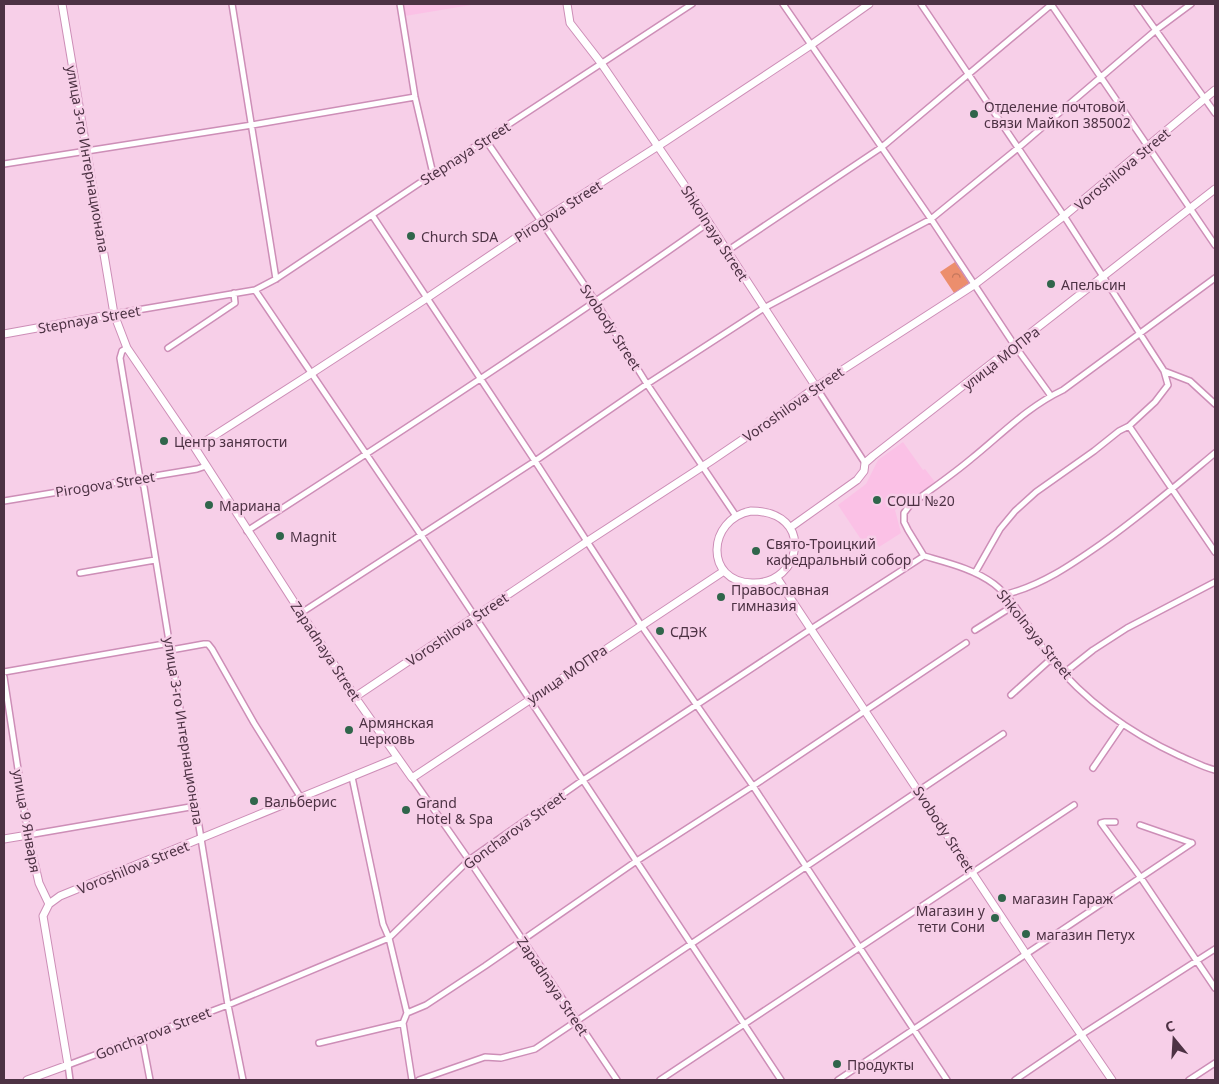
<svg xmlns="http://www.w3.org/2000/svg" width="1219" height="1084" viewBox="0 0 1219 1084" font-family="'Noto Sans',sans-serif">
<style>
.built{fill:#fbc1e6}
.park{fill:url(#park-crowns)}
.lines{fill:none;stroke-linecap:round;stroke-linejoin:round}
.street-casing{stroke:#cd8eb7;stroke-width:8}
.secondary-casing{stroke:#cd8eb7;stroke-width:9}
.street{stroke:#fff;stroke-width:5}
.secondary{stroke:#fff;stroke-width:7}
.poi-dot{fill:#30654b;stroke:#f7cfe8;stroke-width:2}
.labels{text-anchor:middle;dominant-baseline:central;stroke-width:5;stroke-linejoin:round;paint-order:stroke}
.poi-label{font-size:14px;fill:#4d3244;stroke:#f7cfe8;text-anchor:start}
.street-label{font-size:14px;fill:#4d3244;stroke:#f7cfe8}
</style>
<defs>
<pattern id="park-crowns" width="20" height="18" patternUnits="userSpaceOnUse" patternTransform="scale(1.25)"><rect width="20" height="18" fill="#ec8e6d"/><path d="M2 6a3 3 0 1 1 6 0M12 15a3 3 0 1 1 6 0" fill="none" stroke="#c1755b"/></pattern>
</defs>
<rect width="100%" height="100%" fill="#f7cfe8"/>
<!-- built -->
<path class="built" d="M 403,4 L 477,4 L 405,16 Z
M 903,442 L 923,470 L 925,469 L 935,482 L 895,510 L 901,533 L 879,547 L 871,536 L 862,541 L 838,505 L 866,484 L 878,460 Z"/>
<!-- park -->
<path class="park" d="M 955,262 L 969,283 L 954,293 L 940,272 Z"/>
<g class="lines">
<!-- street casing -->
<g class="street-casing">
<path id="street" d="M 232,4 L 276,279
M 400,4 L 415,97 L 433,174
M 783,4 L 931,219 L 1015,346 L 1051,396
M 921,4 L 1064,216 L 1164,371 L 1190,381 L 1215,404
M 1051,4 L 1215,245
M 1137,4 L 1215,113
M 485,139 L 596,302 L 647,384 L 736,516
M 4,164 L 252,125 L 415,97
M 372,215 L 535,461 L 641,625 L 753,786 L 947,1080
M 727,251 L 882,147 L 1052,4
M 255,290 L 421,535 L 781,1080
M 114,314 L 255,290 L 276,279 L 433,174 L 692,4
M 127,348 L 122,351 L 120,358 L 140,479 L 144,487 L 228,1005 L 243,1080
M 168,348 L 235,303 L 234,293
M 816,387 L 865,463
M 1129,426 L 1215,552
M 4,501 L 197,469 L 206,466
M 247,531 C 403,431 557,330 708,223
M 924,556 L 908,530 L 904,522 L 904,513 L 910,505 C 930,490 952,475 971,459 C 1001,435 1027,407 1063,390 L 1215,278
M 924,556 C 948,563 974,569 994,584 C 1015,600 1034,637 1051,659 C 1086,702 1130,733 1180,756 C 1192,761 1203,767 1215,770
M 80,573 L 155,560
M 975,573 L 1000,529 L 1015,511 L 1036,492 L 1094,451 L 1119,431 L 1129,426 L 1155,402 L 1168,385 L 1164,371
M 1007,594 C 1042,585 1071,565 1101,544 C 1141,516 1178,484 1215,453
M 301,613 L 535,461 L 647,384 L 764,308 L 931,219 L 1018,148 L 1156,30 L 1191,4
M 975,630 L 1013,606
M 171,650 L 204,644 L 208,644 L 212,649 L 254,723 L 301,798
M 4,672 L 170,643
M 1064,673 L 1093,650 L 1127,628 L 1215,582
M 4,677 L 28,835 L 196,806
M 1011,695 L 1051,659
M 1093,768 L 1123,724
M 352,777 L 383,924 L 389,938 L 407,1013 L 403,1023 L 412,1080
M 412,778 L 469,860 L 617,1080
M 1115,822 L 1105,822 L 1101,823 L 1141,878 L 1215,988
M 1140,825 L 1192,843
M 407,1013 L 426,1005 L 485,966 L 635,862 L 753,786 L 966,643
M 142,1038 L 150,1080
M 319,1043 L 403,1023
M 70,1080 L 68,1065 L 228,1005 L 389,938 L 469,860 L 583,780 L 811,629 L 924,556
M 419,1080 L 485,1057 L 501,1058 L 535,1049 L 1003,734
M 660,1080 L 1074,805
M 838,1080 L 1192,843
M 1015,1080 L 1081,1035 L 1215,949
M 1189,1080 L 1215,1063"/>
</g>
<!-- secondary casing -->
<g class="secondary-casing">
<path id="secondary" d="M 62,4 L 114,314 L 127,348 L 195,448 L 355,697 L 412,778 L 724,571
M 567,4 L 570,23 L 601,63 L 683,183 L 816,387
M 4,334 L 114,314
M 195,448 L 312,373 L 427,298 L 541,221 L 666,141 L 811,45 L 869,4
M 751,511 C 816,511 802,585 752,583 C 704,582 707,519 751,511 Z
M 791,527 L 857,480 L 864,471 L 865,463 L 873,456 L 1215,189
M 777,578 L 1026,954 L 1112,1080
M 355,697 L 588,541 L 711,461 L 764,425 L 816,387 L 974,285 L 1064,216 L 1215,90
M 4,839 L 28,835 L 39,883 L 49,904
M 49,904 L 60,896 L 397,758
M 27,1080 L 68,1065 L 43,916 L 49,904"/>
</g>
<!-- street -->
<use href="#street" class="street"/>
<!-- secondary -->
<use href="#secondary" class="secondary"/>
</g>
<!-- markers -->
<g class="poi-dot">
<circle cx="974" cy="114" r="5"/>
<circle cx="411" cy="236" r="5"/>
<circle cx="1051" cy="284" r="5"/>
<circle cx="164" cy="441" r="5"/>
<circle cx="877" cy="500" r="5"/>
<circle cx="209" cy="505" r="5"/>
<circle cx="280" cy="536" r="5"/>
<circle cx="756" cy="551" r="5"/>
<circle cx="721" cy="597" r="5"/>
<circle cx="660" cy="631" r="5"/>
<circle cx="349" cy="730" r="5"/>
<circle cx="254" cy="801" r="5"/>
<circle cx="406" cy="810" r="5"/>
<circle cx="1002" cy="898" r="5"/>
<circle cx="995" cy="918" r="5"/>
<circle cx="1026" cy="934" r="5"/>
<circle cx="837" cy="1064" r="5"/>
</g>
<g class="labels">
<!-- poi labels -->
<g class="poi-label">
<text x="984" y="106">Отделение почтовой<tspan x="984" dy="16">связи Майкоп 385002</tspan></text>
<text x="421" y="236">Church SDA</text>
<text x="1061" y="284">Апельсин</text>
<text x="174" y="441">Центр занятости</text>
<text x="887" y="500">СОШ №20</text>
<text x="219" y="505">Мариана</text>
<text x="290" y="536">Magnit</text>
<text x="766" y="543">Свято-Троицкий<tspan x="766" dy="16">кафедральный собор</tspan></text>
<text x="731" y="589">Православная<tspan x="731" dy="16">гимназия</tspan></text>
<text x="670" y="631">СДЭК</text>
<text x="359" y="722">Армянская<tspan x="359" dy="16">церковь</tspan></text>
<text x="264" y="801">Вальберис</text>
<text x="416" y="802">Grand<tspan x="416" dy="16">Hotel &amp; Spa</tspan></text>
<text x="1012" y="898">магазин Гараж</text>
<text x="985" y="910" text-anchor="end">Магазин у<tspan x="985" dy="16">тети Сони</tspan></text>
<text x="1036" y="934">магазин Петух</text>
<text x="847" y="1064">Продукты</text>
</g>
<!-- street labels -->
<g class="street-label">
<text transform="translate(465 153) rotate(-33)">Stepnaya Street</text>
<text transform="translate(88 159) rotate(80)">улица 3-го Интернационала</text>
<text transform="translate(1122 169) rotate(-40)">Voroshilova Street</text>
<text transform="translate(558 211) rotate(-33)">Pirogova Street</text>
<text transform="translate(715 233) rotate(57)">Shkolnaya Street</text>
<text transform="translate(89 319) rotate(-10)">Stepnaya Street</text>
<text transform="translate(611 327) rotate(57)">Svobody Street</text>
<text transform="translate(1001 358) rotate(-38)">улица МОПРа</text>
<text transform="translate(793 404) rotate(-35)">Voroshilova Street</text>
<text transform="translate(105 484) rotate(-9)">Pirogova Street</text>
<text transform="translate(457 629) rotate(-34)">Voroshilova Street</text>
<text transform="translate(1035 634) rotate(51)">Shkolnaya Street</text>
<text transform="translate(326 651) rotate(57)">Zapadnaya Street</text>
<text transform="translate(567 674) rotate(-34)">улица МОПРа</text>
<text transform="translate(184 731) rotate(81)">улица 3-го Интернационала</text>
<text transform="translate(27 821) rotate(80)">улица 9 Января</text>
<text transform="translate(944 829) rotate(57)">Svobody Street</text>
<text transform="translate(514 830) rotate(-36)">Goncharova Street</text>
<text transform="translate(133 867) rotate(-22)">Voroshilova Street</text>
<text transform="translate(553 986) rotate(56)">Zapadnaya Street</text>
<text transform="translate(153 1033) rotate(-21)">Goncharova Street</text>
</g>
</g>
<!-- border -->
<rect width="1219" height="1084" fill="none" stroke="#4d3244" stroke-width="10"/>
<!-- north arrow -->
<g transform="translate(1174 1039) rotate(342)" stroke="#f7cfe8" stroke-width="4" paint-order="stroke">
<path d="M0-4L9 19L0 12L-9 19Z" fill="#4d3244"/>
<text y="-8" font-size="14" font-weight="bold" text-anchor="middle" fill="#4d3244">С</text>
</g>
</svg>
